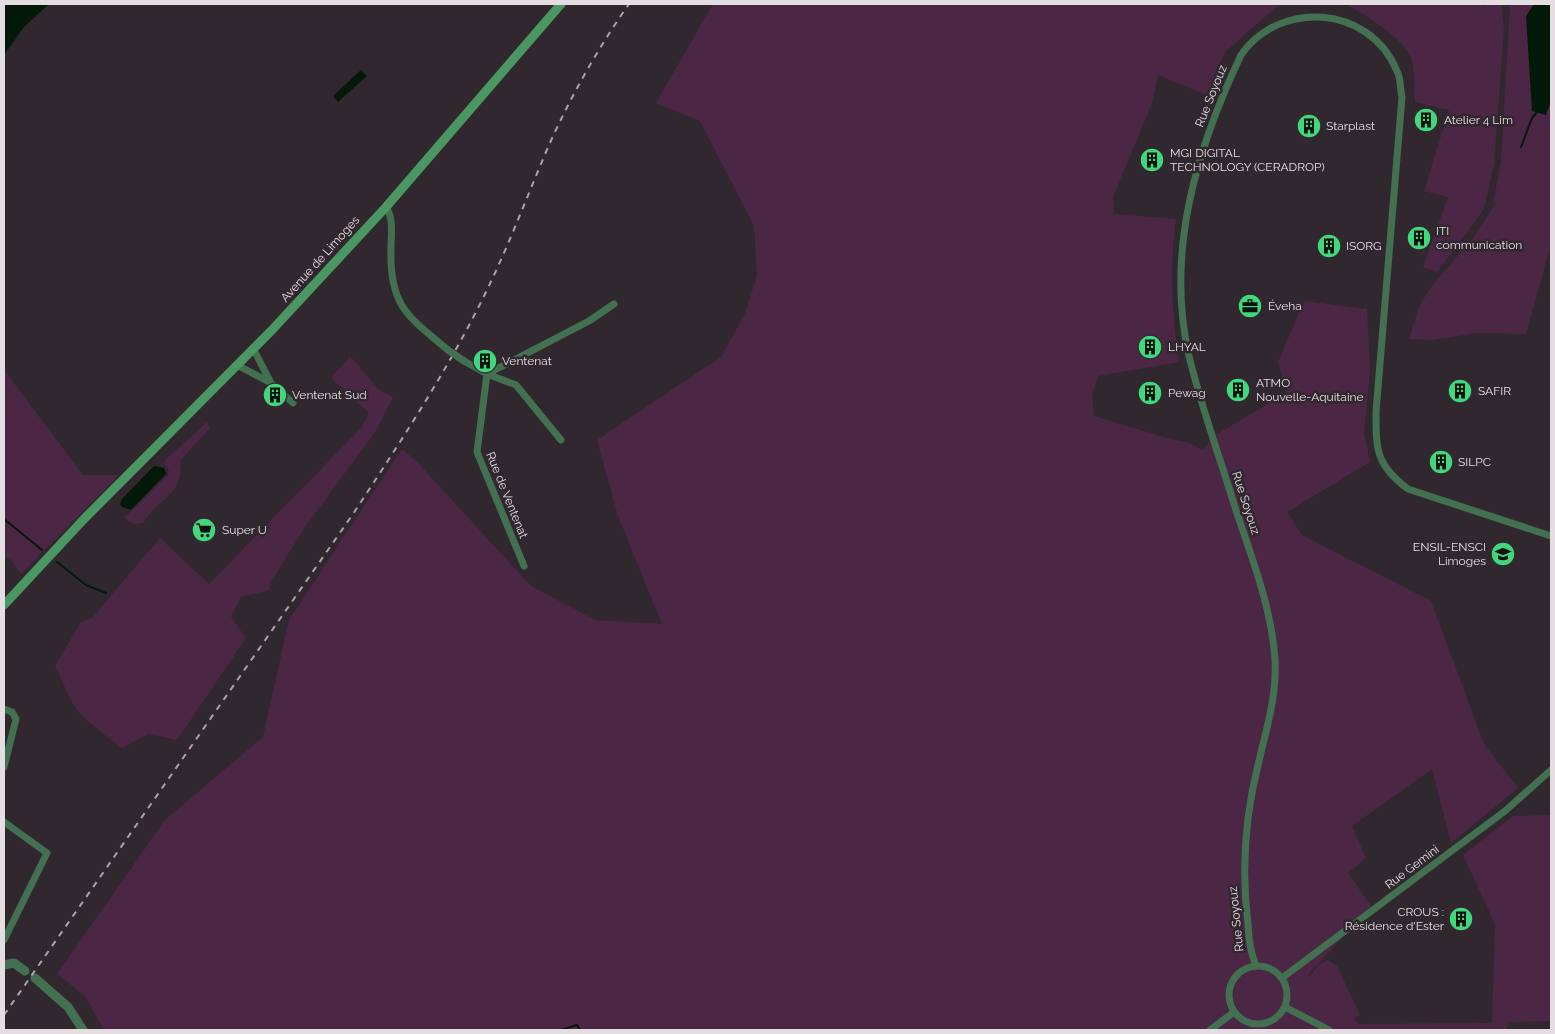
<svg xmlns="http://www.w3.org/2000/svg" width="1555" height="1034" viewBox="0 0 1555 1034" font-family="Raleway,sans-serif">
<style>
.green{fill:#4c2645}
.water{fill:#04190a}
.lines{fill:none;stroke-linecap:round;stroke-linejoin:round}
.stream{stroke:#04190a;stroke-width:2}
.minor{stroke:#437050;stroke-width:7}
.tertiary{stroke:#437050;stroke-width:9}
.secondary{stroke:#4b9763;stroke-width:9}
.rail{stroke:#aba3a9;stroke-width:2;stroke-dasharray:6 6;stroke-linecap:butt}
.minor-bridge{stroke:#437050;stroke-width:7}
.labels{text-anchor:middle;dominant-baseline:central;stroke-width:5;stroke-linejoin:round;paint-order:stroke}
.street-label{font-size:12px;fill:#e4dde2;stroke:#31282f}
.poi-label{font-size:12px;fill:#e4dde2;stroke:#31282f;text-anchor:start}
</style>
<rect width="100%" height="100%" fill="#31282f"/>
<!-- green -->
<path class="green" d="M 713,4 L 1287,4 L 1277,6 L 1225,52 L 1207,95 L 1158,75 L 1152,103 L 1113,197 L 1114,214 L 1176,219 C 1169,272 1172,310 1179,362 L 1098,376 L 1092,394 L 1094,416 L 1170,439 L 1190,443 L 1202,450 L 1217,434 L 1287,393 L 1278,362 L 1304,301 L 1367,309 L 1370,372 L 1364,431 L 1370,462 L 1287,512 L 1302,535 L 1431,601 L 1484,744 L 1518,788 L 1451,843 L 1432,769 L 1352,826 L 1366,858 L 1348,873 L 1371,906 L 1308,975 L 1310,976 L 1318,965 L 1328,960 L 1337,966 L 1360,1015 L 1354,1018 L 1359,1024 L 1492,1023 L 1495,924 L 1463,855 L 1513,816 L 1551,815 L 1551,1021 L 1509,1022 L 1506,1030 L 104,1030 L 85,996 L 57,974 L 165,820 L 263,737 L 289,620 L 402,449 L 417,462 L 531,586 L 595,620 L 662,624 L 618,516 L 597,440 L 721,357 L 745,314 L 757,275 L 754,226 L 700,121 L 656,103 Z
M 1346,4 L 1484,4 L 1485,9 L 1486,4 L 1501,4 L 1504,29 L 1494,164 L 1484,209 L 1437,272 L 1423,267 L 1448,197 L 1424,191 L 1449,110 L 1415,102 C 1414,88 1415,71 1411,58 C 1406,40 1363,13 1346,4 Z
M 1508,4 L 1551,4 L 1551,244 L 1526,334 L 1478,333 L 1432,340 L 1409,339 L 1420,304 L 1433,285 L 1474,237 L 1497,201 L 1493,205 L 1501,160 L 1510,6 Z
M 350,356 L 378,389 L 393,397 L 376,431 L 305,527 L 272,580 L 269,590 L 241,597 L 231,617 L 246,638 L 177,740 L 148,734 L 122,748 C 107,736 81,719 72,702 C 65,690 62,678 55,666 L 81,622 L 92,618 L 160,538 L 209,584 L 362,427 L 369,413 L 331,378 Z
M 4,370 L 83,475 L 119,475 L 21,574 L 11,560 L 4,556 Z
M 207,422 L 210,428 L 180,461 C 185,494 157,499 143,523 L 134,524 L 124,518 L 168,475 L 169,471 L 163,462 Z"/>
<!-- water -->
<path class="water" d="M 4,4 L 49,4 L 24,27 L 4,55 Z
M 1534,4 L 1551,5 L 1551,101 L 1546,115 L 1532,111 L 1526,16 Z
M 361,70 L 367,76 L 338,102 L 333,96 Z
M 154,466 L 164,468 L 166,474 L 131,510 L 122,507 L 120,504 L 122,499 Z"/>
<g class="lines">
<!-- stream -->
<path class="stream" d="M 1521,147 L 1532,118 L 1538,111
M 4,519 L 42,550
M 57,562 L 86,585 L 106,593
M 561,1030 L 577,1025 L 580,1030"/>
<!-- minor -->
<path class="minor" d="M 386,207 C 394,219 391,234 391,248 C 389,305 407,316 448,350
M 254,350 L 271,383
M 464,361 L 487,374 L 477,452 L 524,566
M 239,366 L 271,383 L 293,403
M 487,374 L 589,321 L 614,304
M 487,374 L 516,385 L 561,440
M 4,709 L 12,712 L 16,719 L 4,767
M 4,822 L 47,853 L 4,940
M 1256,965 C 1250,952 1249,938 1248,924 C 1241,868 1245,815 1259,761 C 1267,727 1277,695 1275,659 C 1271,605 1251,556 1234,504 C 1219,455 1201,406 1189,356 C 1165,252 1197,148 1241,55 C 1279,0 1369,4 1397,71 C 1401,78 1400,89 1402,97 L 1376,412 C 1376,450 1376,465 1408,489 L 1551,536
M1229 995a29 29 0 1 1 58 0a29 29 0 1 1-58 0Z
M 1282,978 L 1505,811 L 1551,770
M 1285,1007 L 1329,1030
M 1210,1030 L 1234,1012"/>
<!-- tertiary -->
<path class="tertiary" d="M 4,965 L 14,963 L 25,971
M 35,978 L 68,1007 L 83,1030"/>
<!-- secondary -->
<path class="secondary" d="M 4,605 L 84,519 L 272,330 L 386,207 L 561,4"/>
<!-- rail -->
<path class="rail" d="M 4,1015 L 353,514 C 399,444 446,373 483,298 C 508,248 527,196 549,145 C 571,96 598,48 629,4"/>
<!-- minor-bridge -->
<path class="minor-bridge" d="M 448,350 L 464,361"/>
</g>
<!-- icons -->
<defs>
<g id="building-disc" transform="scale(1.25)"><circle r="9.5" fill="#41d77c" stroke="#31282f"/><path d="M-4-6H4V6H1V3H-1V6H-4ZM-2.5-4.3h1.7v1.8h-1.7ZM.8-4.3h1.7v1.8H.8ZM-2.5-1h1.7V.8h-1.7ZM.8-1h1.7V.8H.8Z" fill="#111"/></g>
<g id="office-disc" transform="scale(1.25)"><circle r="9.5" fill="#41d77c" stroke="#31282f"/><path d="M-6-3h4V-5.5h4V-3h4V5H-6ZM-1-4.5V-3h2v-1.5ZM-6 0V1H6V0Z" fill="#111"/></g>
<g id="supermarket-disc" transform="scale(1.25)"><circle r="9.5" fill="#41d77c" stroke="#31282f"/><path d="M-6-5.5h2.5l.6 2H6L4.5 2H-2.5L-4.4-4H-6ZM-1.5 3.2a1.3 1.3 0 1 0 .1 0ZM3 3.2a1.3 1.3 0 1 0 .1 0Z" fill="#111"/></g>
<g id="university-disc" transform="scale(1.25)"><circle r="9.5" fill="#41d77c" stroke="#31282f"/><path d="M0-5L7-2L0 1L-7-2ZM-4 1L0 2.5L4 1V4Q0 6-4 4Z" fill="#111"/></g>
</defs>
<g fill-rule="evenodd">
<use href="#building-disc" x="1426" y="120"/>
<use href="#building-disc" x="1309" y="126"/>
<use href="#building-disc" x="1152" y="160"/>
<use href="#building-disc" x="1419" y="238"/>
<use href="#building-disc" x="1329" y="246"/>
<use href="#office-disc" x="1250" y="306"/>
<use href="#building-disc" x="1150" y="347"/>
<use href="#building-disc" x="485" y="361"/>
<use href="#building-disc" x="1238" y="390"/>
<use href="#building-disc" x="1460" y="391"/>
<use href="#building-disc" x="1150" y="393"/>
<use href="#building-disc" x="275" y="395"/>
<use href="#building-disc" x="1441" y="462"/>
<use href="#supermarket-disc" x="204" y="530"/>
<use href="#university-disc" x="1503" y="554"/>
<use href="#building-disc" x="1461" y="919"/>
</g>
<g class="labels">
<!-- street labels -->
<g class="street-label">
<text transform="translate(1211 96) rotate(-68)">Rue Soyouz</text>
<text transform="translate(320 259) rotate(-48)">Avenue de Limoges</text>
<text transform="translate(507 495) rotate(68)">Rue de Ventenat</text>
<text transform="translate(1246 503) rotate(72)">Rue Soyouz</text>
<text transform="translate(1412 867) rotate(-37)">Rue Gemini</text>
<text transform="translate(1236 919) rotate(-96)">Rue Soyouz</text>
</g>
<!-- poi labels -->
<g class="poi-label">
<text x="1444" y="120">Atelier 4 Lim</text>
<text x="1326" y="126">Starplast</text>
<text x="1170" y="153">MGI DIGITAL<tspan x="1170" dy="14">TECHNOLOGY (CERADROP)</tspan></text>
<text x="1436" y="231">ITI<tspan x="1436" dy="14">communication</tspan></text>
<text x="1346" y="246">ISORG</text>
<text x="1268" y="306">Éveha</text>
<text x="1168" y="347">LHYAL</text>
<text x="502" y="361">Ventenat</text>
<text x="1256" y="383">ATMO<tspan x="1256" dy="14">Nouvelle-Aquitaine</tspan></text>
<text x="1478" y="391">SAFIR</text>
<text x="1168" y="393">Pewag</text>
<text x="292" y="395">Ventenat Sud</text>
<text x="1458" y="462">SILPC</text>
<text x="222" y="530">Super U</text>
<text x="1486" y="547" text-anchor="end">ENSIL-ENSCI<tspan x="1486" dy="14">Limoges</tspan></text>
<text x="1444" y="912" text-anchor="end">CROUS :<tspan x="1444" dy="14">Résidence d'Ester</tspan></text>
</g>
</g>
<!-- border -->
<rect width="1555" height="1034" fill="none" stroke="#e4dde2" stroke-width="10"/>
</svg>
